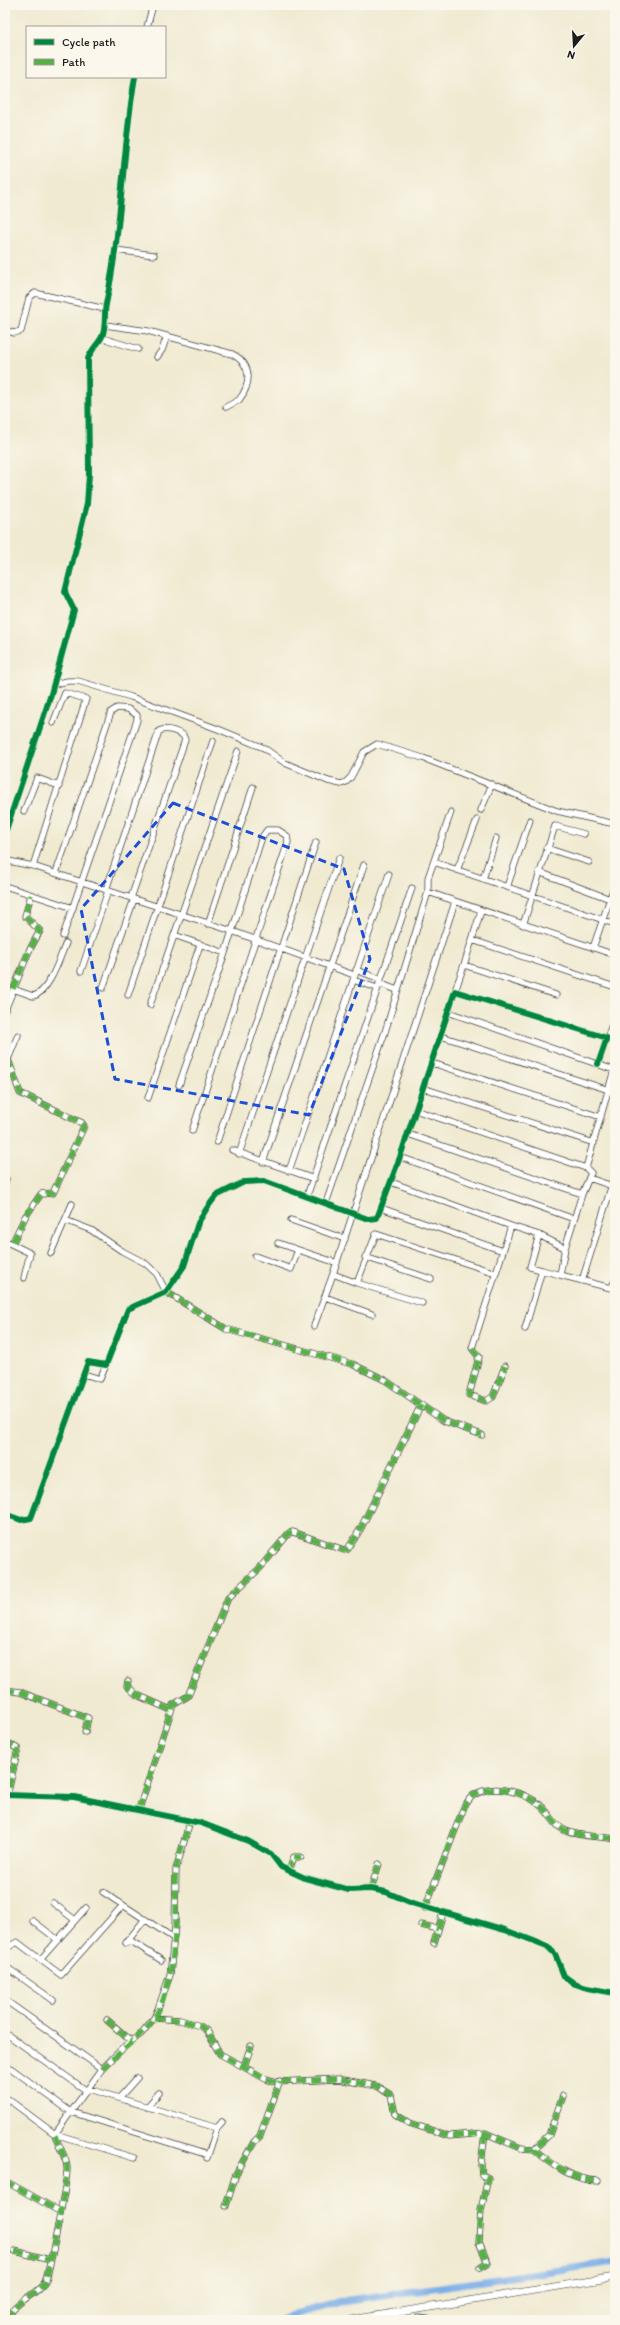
<svg xmlns="http://www.w3.org/2000/svg" width="620" height="2325" viewBox="0 0 620 2325" font-family="Itim,sans-serif">
<style>
.lines{fill:none;stroke-linecap:round;stroke-linejoin:round}
.canal{stroke:#7caee8;stroke-width:7}
.minor-casing{stroke:#3c3b37;stroke-width:7}
.tertiary-casing{stroke:#3c3b37;stroke-width:8}
.minor{stroke:#fff;stroke-width:5.5}
.tertiary{stroke:#fff;stroke-width:7}
.quiet{stroke:#55b145;stroke-width:5;stroke-dasharray:10 5;stroke-linecap:butt}
.cycleway-casing{stroke:#fbf7ec;stroke-width:8}
.cycleway{stroke:#00873e;stroke-width:6}
.marked{fill:none;stroke:#1d4ed8;stroke-width:3;stroke-dasharray:8 5;stroke-linejoin:round}
</style>
<rect width="100%" height="100%" fill="#fbf7ec"/>
<filter id="ink" filterUnits="userSpaceOnUse"><feTurbulence type="fractalNoise" baseFrequency=".025" numOctaves="2"/><feDisplacementMap in="SourceGraphic" scale="8" xChannelSelector="R" yChannelSelector="G"/><feConvolveMatrix kernelMatrix="1 2 1 2 8 2 1 2 1" color-interpolation-filters="sRGB"/></filter>
<filter id="wash" filterUnits="userSpaceOnUse"><feTurbulence type="fractalNoise" baseFrequency=".012" numOctaves="4" result="noise"/><feDisplacementMap in="SourceGraphic" scale="16" xChannelSelector="R" yChannelSelector="G"/><feGaussianBlur stdDeviation="0.9" result="paint"/><feColorMatrix in="noise" values="0 0 0 0 0 0 0 0 0 0 0 0 0 0 0 0 0 1.4 0 .05"/><feComposite in="paint" operator="in"/></filter>
<g filter="url(#wash)">
<rect width="100%" height="100%" fill="#f0ead1"/>
<g class="lines">
<!-- canal -->
<path class="canal" d="M 280,2320 L 295,2314 L 349,2300 L 615,2262"/>
</g>
</g>
<g filter="url(#ink)">
<g class="lines">
<!-- minor casing -->
<g class="minor-casing">
<path id="minor" d="M 147,27 L 153,5
M 115,250 L 154,255
M 105,325 L 148,331 L 232,354 C 252,364 252,383 239,400 L 226,407
M 5,330 L 14,333 L 21,331 L 29,298 L 35,293 L 105,309
M 102,338 L 138,349
M 157,357 L 162,350 L 167,336
M 54,684 L 68,681 L 78,681 L 131,697 L 218,729 L 264,748 L 285,763 L 328,781 L 341,784 L 346,782 L 351,777 L 364,752 L 377,744 L 423,758 L 557,811 L 615,824
M 481,810 L 492,784
M 24,811 L 37,778 L 59,786
M 5,833 L 51,694 L 74,610 L 65,592 L 87,504 L 89,474 L 88,359 C 92,347 101,342 103,334 C 106,324 104,313 106,304 C 122,229 122,152 135,77
M 546,848 L 589,862
M 434,862 L 615,924
M 5,865 L 8,861 L 33,866 L 232,931 L 354,975
M 33,866 L 86,699 L 65,693 L 53,723
M 457,870 L 477,820
M 539,872 L 610,899
M 56,873 L 111,712 L 117,708 L 128,709 L 137,715 L 137,720 L 63,936
M 483,879 L 496,838
M 5,886 L 73,908
M 507,887 L 530,820
M 106,890 L 159,731 C 167,727 176,731 183,735 L 185,740 L 131,898
M 428,892 L 615,955
M 208,924 L 253,787
M 523,925 L 555,826 L 584,834
M 174,935 L 225,953
M 472,940 L 481,911
M 593,948 L 614,887
M 464,965 L 472,940 L 615,987
M 356,970 L 380,979
M 81,971 L 108,891
M 353,980 L 377,988
M 379,983 L 397,990
M 103,988 L 134,899
M 13,989 L 33,996 C 49,993 60,957 66,943
M 455,991 L 464,965 L 556,995
M 128,995 L 213,741
M 150,1005 L 238,751
M 5,1010 L 29,951 L 40,931 L 25,916 L 31,895
M 441,1036 L 615,1092
M 607,1038 L 615,1017
M 6,1059 L 9,1057 L 18,1035
M 8,1059 L 20,1093 L 82,1123 L 84,1126 L 53,1193 L 41,1194 L 25,1217 L 12,1244
M 432,1063 L 601,1117
M 179,1085 L 225,953 L 262,837 L 267,830 L 278,830 L 287,836 L 288,842 L 192,1131
M 423,1088 L 594,1143
M 148,1098 L 200,945
M 415,1110 L 586,1168 L 614,1070 L 448,1012
M 408,1134 L 582,1194
M 217,1142 L 316,842
M 232,1150 L 314,1179
M 239,1154 L 339,858
M 400,1157 L 574,1219
M 263,1162 L 364,865
M 289,1171 L 389,874
M 589,1178 L 615,1187
M 5,1182 L 6,1179
M 391,1182 L 511,1226
M 308,1193 L 412,888
M 326,1203 L 385,1032 L 428,892 L 428,878 L 451,812
M 381,1208 L 503,1251
M 65,1220 L 91,1230 L 122,1251 L 145,1263 L 157,1274 L 166,1292 L 226,1329 L 352,1364 L 385,1380 L 444,1421 L 482,1435
M 291,1220 L 345,1239
M 539,1235 L 530,1267 L 542,1270
M 5,1241 L 30,1253 L 24,1278
M 278,1243 L 337,1263
M 565,1248 L 582,1194 L 591,1173 L 586,1168
M 51,1253 L 72,1204
M 255,1256 L 291,1269 L 298,1250
M 365,1257 L 431,1279
M 560,1275 L 611,1288 L 615,1281
M 582,1281 L 615,1175
M 357,1283 L 333,1274 L 455,902
M 325,1297 L 372,1314
M 422,1303 L 357,1283 L 376,1234 L 496,1273
M 314,1326 L 333,1274
M 505,1366 L 493,1397 L 486,1401 L 469,1395 L 479,1357 L 472,1348 L 511,1226 L 539,1235 L 565,1248 L 560,1275 L 542,1270 L 525,1329
M 84,1374 L 100,1379 L 106,1365
M 5,1514 L 21,1520 L 31,1518 L 88,1362 L 106,1365 L 128,1309 L 166,1292 L 184,1266 L 198,1223 L 207,1208 L 216,1196 L 244,1182 L 264,1181 L 368,1219 L 377,1218 L 400,1157 L 455,991 L 607,1038 L 598,1064
M 128,1681 L 127,1686 L 137,1695 L 171,1710
M 5,1690 L 20,1692 L 88,1718 L 85,1732
M 5,1741 L 18,1749 L 7,1796
M 5,1795 L 74,1797 L 201,1823 L 248,1841 L 271,1854 L 281,1867 L 305,1878 L 349,1890 L 371,1889 L 386,1892 L 412,1903 L 505,1930 L 547,1946 L 555,1954 L 564,1976 L 575,1984 L 587,1988 L 615,1993
M 139,1809 L 173,1705 L 188,1696 L 228,1598 L 260,1568 L 289,1533 L 293,1532 L 344,1550 L 348,1549 L 361,1528 L 421,1405
M 289,1871 L 294,1857 L 301,1857
M 371,1889 L 379,1864
M 103,1892 L 172,1937
M 53,1903 L 75,1920
M 425,1908 L 464,1807 C 467,1803 470,1797 474,1795 C 493,1783 525,1792 540,1805 C 550,1813 554,1826 566,1831 C 581,1837 599,1836 615,1839
M 33,1921 L 58,1940
M 421,1925 L 438,1929
M 128,1939 L 161,1960
M 126,1943 L 145,1919
M 434,1943 L 443,1913
M 5,1949 L 17,1942 L 61,1975 L 123,1905
M 40,1960 L 86,1908
M 5,1966 L 53,2000
M 5,2000 L 102,2069
M 154,2018 L 180,2020 L 200,2026 L 207,2031 L 220,2054 L 266,2079 L 277,2082 L 338,2079 L 376,2086 L 391,2095 L 395,2114 L 409,2123 L 449,2136 L 485,2133 L 521,2148 L 534,2149 L 549,2135 L 563,2096
M 107,2020 L 131,2041
M 5,2033 L 87,2091
M 5,2064 L 71,2112 L 208,2155
M 244,2066 L 251,2046
M 89,2089 L 217,2128
M 5,2097 L 55,2134 L 134,2158
M 119,2098 L 137,2078
M 147,2107 L 159,2093
M 534,2149 C 552,2165 573,2180 598,2181
M 207,2158 L 217,2128 L 222,2122
M 5,2181 L 59,2211
M 226,2206 L 236,2174 L 254,2142 L 260,2136 L 280,2081
M 15,2251 L 50,2260
M 480,2268 L 488,2263 L 479,2242 L 481,2210 L 488,2178 L 482,2175 L 481,2165 L 485,2133
M 614,2277 L 615,2288
M 418,2318 L 435,2320
M 11,2320 C 6,2304 37,2296 45,2282 C 49,2274 68,2178 67,2168 C 67,2156 57,2146 55,2134 L 102,2069 L 126,2045 L 141,2034 L 154,2018 L 158,2009 L 170,1975 L 175,1926 L 176,1869 L 190,1821"/>
</g>
<!-- tertiary casing -->
<g class="tertiary-casing">
<path id="tertiary" d="M 351,2320 L 615,2277"/>
</g>
<!-- minor -->
<use href="#minor" class="minor"/>
<!-- tertiary -->
<use href="#tertiary" class="tertiary"/>
<!-- quiet -->
<path class="quiet" d="M 13,989 L 29,951 L 40,931 L 25,916 L 31,895
M 8,1059 L 20,1093 L 82,1123 L 84,1126 L 53,1193 L 41,1194 L 25,1217 L 12,1244
M 166,1292 L 226,1329 L 352,1364 L 385,1380 L 444,1421 L 482,1435
M 472,1348 L 479,1357 L 469,1395 L 486,1401 L 493,1397 L 505,1366
M 128,1681 L 127,1686 L 137,1695 L 171,1710
M 5,1690 L 20,1692 L 88,1718 L 85,1732
M 5,1741 L 18,1749 L 7,1796
M 139,1809 L 173,1705 L 188,1696 L 228,1598 L 260,1568 L 289,1533 L 293,1532 L 344,1550 L 348,1549 L 361,1528 L 421,1405
M 289,1871 L 294,1857 L 301,1857
M 371,1889 L 379,1864
M 425,1908 L 464,1807 C 467,1803 470,1797 474,1795 C 493,1783 525,1792 540,1805 C 550,1813 554,1826 566,1831 C 581,1837 599,1836 615,1839
M 421,1925 L 438,1929
M 434,1943 L 443,1913
M 154,2018 L 180,2020 L 200,2026 L 207,2031 L 220,2054 L 266,2079 L 277,2082 L 338,2079 L 376,2086 L 391,2095 L 395,2114 L 409,2123 L 449,2136 L 485,2133 L 521,2148 L 534,2149 L 549,2135 L 563,2096
M 107,2020 L 131,2041
M 244,2066 L 251,2046
M 102,2069 C 118,2053 143,2035 154,2018 C 172,1991 176,1936 176,1904 C 176,1893 174,1882 176,1871 C 178,1854 186,1837 190,1821
M 534,2149 C 552,2165 573,2180 598,2181
M 5,2181 L 59,2211
M 226,2206 L 236,2174 L 254,2142 L 260,2136 L 280,2081
M 15,2251 L 50,2260
M 480,2268 L 488,2263 L 479,2242 L 481,2210 L 488,2178 L 482,2175 L 481,2165 L 485,2133
M 418,2318 L 435,2320
M 11,2320 C 6,2304 37,2296 45,2282 C 49,2274 68,2178 67,2168 C 67,2156 57,2146 55,2134"/>
<!-- cycleway casing -->
<g class="cycleway-casing">
<path id="cycleway" d="M 5,833 L 51,694 L 74,610 L 65,592 L 87,504 L 89,474 L 88,359 C 92,347 101,342 103,334 C 106,324 104,313 106,304 C 122,229 122,152 135,77
M 5,1514 L 21,1520 L 31,1518 L 88,1362 L 106,1365 L 128,1309 L 166,1292 L 184,1266 L 198,1223 L 207,1208 L 216,1196 L 244,1182 L 264,1181 L 368,1219 L 377,1218 L 400,1157 L 455,991 L 607,1038 L 598,1064
M 5,1795 L 74,1797 L 201,1823 L 248,1841 L 271,1854 L 281,1867 L 305,1878 L 349,1890 L 371,1889 L 386,1892 L 412,1903 L 505,1930 L 547,1946 L 555,1954 L 564,1976 L 575,1984 L 587,1988 L 615,1993"/>
</g>
<!-- cycleway -->
<use href="#cycleway" class="cycleway"/>
</g>
</g>
<!-- marked area -->
<path class="marked" d="M 173,803 L 344,869 L 370,959 L 309,1115 L 115,1079 L 81,909 Z"/>
<!-- margin -->
<rect width="620" height="2325" fill="none" stroke="#fbf7ec" stroke-width="20"/>
<!-- legend -->
<rect x="26" y="26" width="140" height="52" fill="#fbf7ec" stroke="#a29f99"/>
<rect x="34" y="39" width="20" height="6" fill="#00873e" stroke="#a29f99"/>
<text x="62" y="46" font-size="12" fill="#1c1c1c">Cycle path</text>
<rect x="34" y="59" width="20" height="6" fill="#55b145" stroke="#a29f99"/>
<text x="62" y="66" font-size="12" fill="#1c1c1c">Path</text>
<!-- north arrow -->
<g transform="translate(574 46) rotate(198)" stroke="#fbf7ec" stroke-width="3" paint-order="stroke">
<path d="M0-3L7 15L0 10L-7 15Z" fill="#1c1c1c"/>
<text y="-6" font-size="11" font-weight="bold" text-anchor="middle" fill="#1c1c1c">N</text>
</g>
</svg>
